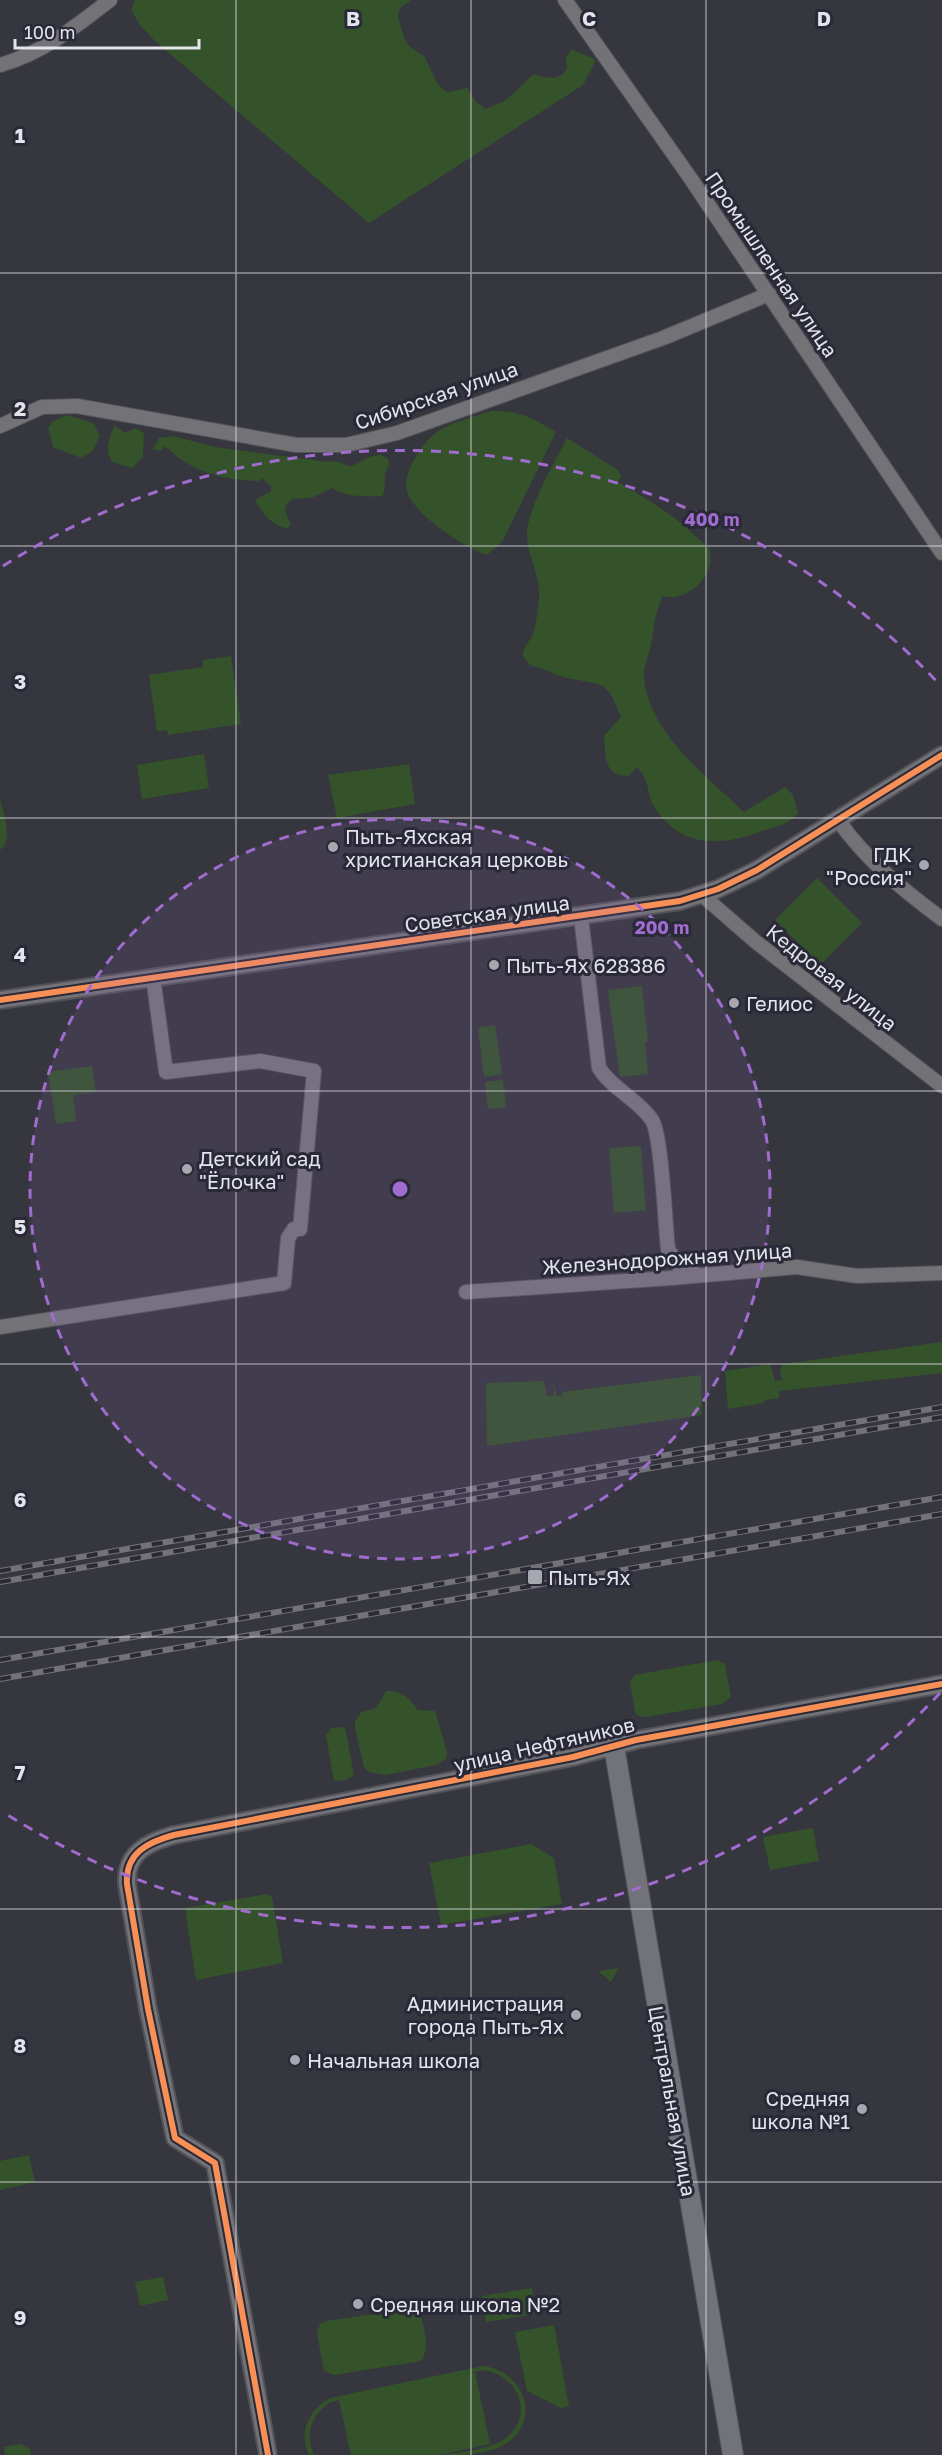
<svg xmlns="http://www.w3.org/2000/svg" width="942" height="2455" viewBox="0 0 942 2455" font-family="'Golos Text',sans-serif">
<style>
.green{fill:#34532a}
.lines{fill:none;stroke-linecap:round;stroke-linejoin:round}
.minor-casing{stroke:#525259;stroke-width:16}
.tertiary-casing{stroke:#525259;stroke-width:20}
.secondary-casing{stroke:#525259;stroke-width:22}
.minor{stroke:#727277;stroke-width:14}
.tertiary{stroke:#727277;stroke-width:16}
.secondary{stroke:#72727a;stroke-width:20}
.rail-casing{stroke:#727278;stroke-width:6}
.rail{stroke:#292937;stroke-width:4;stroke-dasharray:11;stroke-linecap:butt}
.cycleway-casing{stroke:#292937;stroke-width:10}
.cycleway{stroke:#f78f57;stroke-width:6}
.grid{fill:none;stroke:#e4e4ed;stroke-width:1.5;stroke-opacity:0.55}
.ring{fill:none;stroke:#a06ccf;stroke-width:3;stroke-dasharray:10 8}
.poi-dot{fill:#a7a7b0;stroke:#292937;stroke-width:2}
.labels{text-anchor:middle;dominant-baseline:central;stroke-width:6;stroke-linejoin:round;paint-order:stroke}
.street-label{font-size:20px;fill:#e4e4ed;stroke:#292937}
.poi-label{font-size:20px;fill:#e4e4ed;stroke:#292937;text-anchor:start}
.grid-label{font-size:20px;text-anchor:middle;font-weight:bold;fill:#e4e4ed;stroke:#292937;stroke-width:6;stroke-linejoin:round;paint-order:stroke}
.centre{fill:#a06ccf;stroke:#292937;stroke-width:3}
.ring-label{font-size:18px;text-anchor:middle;font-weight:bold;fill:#a06ccf;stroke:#292937;stroke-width:6;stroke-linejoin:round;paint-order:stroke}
</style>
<rect width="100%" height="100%" fill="#36363e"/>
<!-- green -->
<path class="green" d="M 135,0 L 411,0 L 400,8 L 398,16 L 404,38 L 409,46 L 425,57 L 436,81 L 441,88 L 448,92 L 467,88 L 477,103 L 486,109 L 506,100 L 534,74 C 547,78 558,82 567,69 L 566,57 L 572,49 L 596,60 L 583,85 L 369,223 L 155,41 L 140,25 L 131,10 Z
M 490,411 C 518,410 533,418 556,432 L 502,542 L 487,555 C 465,548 406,511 406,485 C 406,469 420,448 431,437 C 445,423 472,418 490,411 Z
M 68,415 L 93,423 L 100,435 L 92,452 L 81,458 L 53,447 L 48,428 L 53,421 Z
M 114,425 L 125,433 L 136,428 L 144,433 L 143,457 L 132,468 L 112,462 L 108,453 L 108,444 Z
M 173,436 L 215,447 L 328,462 C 340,459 342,465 351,466 C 356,466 367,454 382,455 L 388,459 L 389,466 C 380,478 389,485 382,496 C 366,497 345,497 332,488 L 311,498 L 293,499 L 286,505 L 285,511 L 291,524 L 288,528 C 274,528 261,512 255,500 L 271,491 L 271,486 L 262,478 L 259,481 C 223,480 191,472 165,446 L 160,451 L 153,449 L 159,438 Z
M 567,438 L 618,470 L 621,477 L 618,482 L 653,503 L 676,519 L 710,549 C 710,554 711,560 710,564 C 706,584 682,602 663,596 C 655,611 654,628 651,645 C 649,655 643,667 644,676 C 647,731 707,777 744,812 L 785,787 L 793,795 L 798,813 C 787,826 778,826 762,831 C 722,846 682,849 655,808 C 646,796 652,783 637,767 L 629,776 C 603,776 606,757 604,736 L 621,717 C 606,676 600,686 563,677 C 552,674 544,667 531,666 L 523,656 C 523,647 528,644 532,636 C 537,625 537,611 539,599 C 541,576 528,558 527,536 C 525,513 556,460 567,438 Z
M 231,656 L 241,724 L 168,735 L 167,730 L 157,731 L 149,675 L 203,667 L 203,660 Z
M 204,754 L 209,788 L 142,799 L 137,765 Z
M 409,764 L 415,804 L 337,818 L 328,775 Z
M 0,799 C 3,813 14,841 0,850 Z
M 817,878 L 862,923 L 820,965 L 775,920 Z
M 642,986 L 648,1041 L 645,1042 L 648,1074 L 620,1077 L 608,990 Z
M 495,1025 L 502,1074 L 484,1077 L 478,1028 Z
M 92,1066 L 96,1092 L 73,1095 L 76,1121 L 56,1124 L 48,1072 Z
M 503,1080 L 506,1107 L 488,1109 L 485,1082 Z
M 641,1146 L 646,1210 L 614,1213 L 609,1148 Z
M 942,1342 L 942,1373 L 779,1391 L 779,1398 L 765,1400 L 764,1403 L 728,1409 L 725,1371 L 770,1364 L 775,1381 L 782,1380 L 780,1369 L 783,1364 Z
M 701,1375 L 702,1415 L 487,1446 L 486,1383 L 544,1381 L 547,1396 L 554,1395 L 553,1381 L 557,1396 L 562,1396 L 562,1392 Z
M 717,1660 L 725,1664 L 731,1697 L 722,1704 L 646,1717 L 639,1716 L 635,1712 L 630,1682 L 635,1675 Z
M 386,1691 C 403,1691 408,1697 418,1710 L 435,1711 L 447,1752 L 446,1759 L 436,1765 L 386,1775 L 369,1772 L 364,1768 L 355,1728 L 355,1722 L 361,1712 L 376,1708 Z
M 345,1727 L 354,1775 L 346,1780 L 334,1781 L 326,1736 L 331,1728 Z
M 813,1828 L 819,1861 L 770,1870 L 763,1837 Z
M 531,1844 L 554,1858 L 562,1904 L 441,1925 L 429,1863 Z
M 267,1894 L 272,1897 L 283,1963 L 196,1980 L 185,1908 Z
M 619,1968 L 611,1982 L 598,1971 Z
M 29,2155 L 35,2182 L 0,2190 L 0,2161 Z
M 163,2277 L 168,2300 L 140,2306 L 135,2282 Z
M 532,2288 L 536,2314 L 486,2322 L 482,2296 Z
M 409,2309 L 417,2311 C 425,2320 430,2351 421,2361 L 334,2375 L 324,2371 L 317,2333 L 320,2324 L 326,2321 Z
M 554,2325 L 569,2406 L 561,2408 L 527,2391 L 515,2332 Z
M 483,2366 C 522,2370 543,2418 507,2443 C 489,2455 464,2455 444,2455 C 463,2451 490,2450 506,2438 C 536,2414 517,2374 483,2370 L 331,2402 C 311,2414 305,2433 314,2455 L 309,2455 C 298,2432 309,2410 330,2398 Z
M 475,2372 L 490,2444 L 439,2455 L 351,2455 L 339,2400 Z
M 21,2444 L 30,2449 L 31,2455 L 5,2455 L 4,2447 Z"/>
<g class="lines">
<!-- minor casing -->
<g class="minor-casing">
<path id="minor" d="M 565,0 L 691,179 L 942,553
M 0,65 C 43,53 75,27 110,0
M 0,426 L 42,407 L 77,406 L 296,445 L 346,445 L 397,433 L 663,338 L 769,294
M 838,820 C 866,860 903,890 942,919
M 702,895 L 756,942 L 942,1086
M 581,917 L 599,1068 C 612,1089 638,1099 652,1120 C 662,1137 665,1224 668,1249 L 678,1265 L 696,1274
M 466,1292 L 671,1278 L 797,1267 L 857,1276 L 942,1273
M 0,1327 L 284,1283 L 288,1238 L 294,1229 L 300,1229 L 314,1071 L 260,1061 L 166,1072 L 153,977"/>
</g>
<!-- tertiary casing -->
<g class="tertiary-casing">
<path id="tertiary" d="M 0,1000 L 680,901 L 718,889 L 757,870 L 942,755
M 268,2455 L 215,2163 L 175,2138 L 148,2009 L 127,1884 C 125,1853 148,1842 174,1835 L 573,1757 L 636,1740 L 942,1684"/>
</g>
<!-- secondary casing -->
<g class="secondary-casing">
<path id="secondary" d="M 614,1746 L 733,2455"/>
</g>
<!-- minor -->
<use href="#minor" class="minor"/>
<!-- tertiary -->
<use href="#tertiary" class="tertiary"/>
<!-- secondary -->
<use href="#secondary" class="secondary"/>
<!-- rail casing -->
<g class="rail-casing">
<path id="rail" d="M 0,1571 L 942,1407
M 0,1582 L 942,1417
M 0,1660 L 942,1497
M 0,1679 L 942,1514"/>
</g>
<!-- rail -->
<use href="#rail" class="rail"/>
<!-- cycleway casing -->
<g class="cycleway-casing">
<path id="cycleway" d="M 0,1000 L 680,901 L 718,889 L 757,870 L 942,755
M 268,2455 L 215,2163 L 175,2138 L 148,2009 L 127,1884 C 125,1853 148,1842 174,1835 L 573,1757 L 636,1740 L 942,1684"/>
</g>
<!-- cycleway -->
<use href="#cycleway" class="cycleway"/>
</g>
<!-- grid -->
<path class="grid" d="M 236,0 L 236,2455M 471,0 L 471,2455M 706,0 L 706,2455M 0,273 L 942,273M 0,546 L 942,546M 0,818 L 942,818M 0,1091 L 942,1091M 0,1364 L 942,1364M 0,1637 L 942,1637M 0,1909 L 942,1909M 0,2182 L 942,2182"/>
<!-- distance rings -->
<circle cx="400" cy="1189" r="370" fill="#a06ccf" fill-opacity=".12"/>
<g class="ring">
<circle cx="400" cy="1189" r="370"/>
<path d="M940 1693A739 739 0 0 1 3 1812M3 566A739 739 0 0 1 940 685"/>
</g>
<!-- markers -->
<g class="poi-dot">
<circle cx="333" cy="847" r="6"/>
<circle cx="924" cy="865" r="6"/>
<circle cx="494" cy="965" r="6"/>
<circle cx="734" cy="1003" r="6"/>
<circle cx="187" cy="1169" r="6"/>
<rect x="527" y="1569" width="16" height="16" rx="3"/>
<circle cx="576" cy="2015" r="6"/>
<circle cx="295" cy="2060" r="6"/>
<circle cx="862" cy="2109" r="6"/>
<circle cx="358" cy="2304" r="6"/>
</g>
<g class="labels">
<!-- street labels -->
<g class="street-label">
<text transform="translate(772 264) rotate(56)">Промышленная улица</text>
<text transform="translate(436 395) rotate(-19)">Сибирская улица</text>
<text transform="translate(487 913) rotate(-8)">Советская улица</text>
<text transform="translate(832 977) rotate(38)">Кедровая улица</text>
<text transform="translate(667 1258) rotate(-4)">Железнодорожная улица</text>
<text transform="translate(544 1744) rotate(-13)">улица Нефтяников</text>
<text transform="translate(673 2101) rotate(80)">Центральная улица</text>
</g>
<!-- poi labels -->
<g class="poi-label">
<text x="345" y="836">Пыть-Яхская<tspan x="345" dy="23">христианская церковь</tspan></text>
<text x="912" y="854" text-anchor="end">ГДК<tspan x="912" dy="23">"Россия"</tspan></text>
<text x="506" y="965">Пыть-Ях 628386</text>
<text x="746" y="1003">Гелиос</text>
<text x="199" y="1158">Детский сад<tspan x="199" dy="23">"Ёлочка"</tspan></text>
<text x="548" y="1577">Пыть-Ях</text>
<text x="564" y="2003" text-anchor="end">Администрация<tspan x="564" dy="23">города Пыть-Ях</tspan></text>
<text x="307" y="2060">Начальная школа</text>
<text x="850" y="2098" text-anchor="end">Средняя<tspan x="850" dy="23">школа №1</tspan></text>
<text x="370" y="2304">Средняя школа №2</text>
</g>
</g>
<g class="grid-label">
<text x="353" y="26">B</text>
<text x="589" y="26">C</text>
<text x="824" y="26">D</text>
<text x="20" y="143">1</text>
<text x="20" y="416">2</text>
<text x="20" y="689">3</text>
<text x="20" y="962">4</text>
<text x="20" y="1234">5</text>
<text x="20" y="1507">6</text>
<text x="20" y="1780">7</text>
<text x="20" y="2053">8</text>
<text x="20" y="2325">9</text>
</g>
<circle cx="400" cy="1189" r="9" class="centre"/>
<g class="ring-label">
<text x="712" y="526">400 m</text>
<text x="662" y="934">200 m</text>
</g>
<!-- scale -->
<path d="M15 39v9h184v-9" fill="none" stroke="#e4e4ed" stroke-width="3"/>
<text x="24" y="39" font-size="18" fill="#e4e4ed" stroke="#292937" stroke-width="4.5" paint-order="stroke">100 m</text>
</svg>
